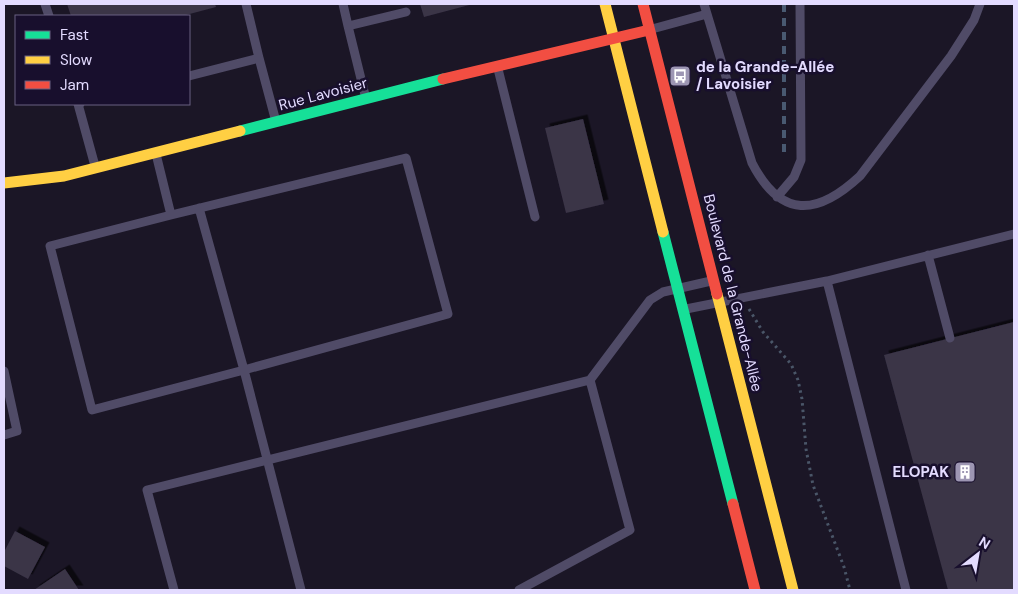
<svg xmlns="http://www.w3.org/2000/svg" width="1018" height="594" viewBox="0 0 1018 594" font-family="'DM Sans',sans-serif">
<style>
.building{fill:#3a3447;filter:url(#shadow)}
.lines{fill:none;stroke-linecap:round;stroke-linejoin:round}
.path{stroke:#4a5668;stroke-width:3;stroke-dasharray:2.5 4;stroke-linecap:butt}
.lane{stroke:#504b67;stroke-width:9}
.fast{stroke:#16e098;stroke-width:11}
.slow{stroke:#ffcf43;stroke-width:11}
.jam{stroke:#f24e42;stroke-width:11}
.rail{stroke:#495971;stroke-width:4;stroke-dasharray:8 6;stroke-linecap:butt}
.labels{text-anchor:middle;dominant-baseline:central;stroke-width:5;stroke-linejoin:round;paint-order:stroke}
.poi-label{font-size:15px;font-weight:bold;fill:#e3dbff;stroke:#180f2d;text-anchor:start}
.street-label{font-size:15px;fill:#e3dbff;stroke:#180f2d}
</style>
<defs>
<filter id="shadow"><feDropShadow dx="4.5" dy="-4.5" stdDeviation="0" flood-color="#0009"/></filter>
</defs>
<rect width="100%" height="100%" fill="#1b1626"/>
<!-- building -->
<path class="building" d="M 67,4 L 215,4 L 216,7 L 182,16 L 71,16 Z
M 420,4 L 473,4 L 424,17 Z
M 583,119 L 604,204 L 566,213 L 545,128 Z
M 1014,322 L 1014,590 L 948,590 L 884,355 Z
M 15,531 L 45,547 L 28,579 L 4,566 L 4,552 Z
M 65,569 L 79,590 L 34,590 Z"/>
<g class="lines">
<!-- path -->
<path class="path" d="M 749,309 L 763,332 L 791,364 L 798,380 L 802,399 L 806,449 L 813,485 L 844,567 L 850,590"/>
<!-- lane -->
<path class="lane" d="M 45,4 L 49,16
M 246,4 L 259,58
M 343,4 L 348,26
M 704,4 L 752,163 C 781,219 817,216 860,176 L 951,56 L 974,20 L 980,4
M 652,29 L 707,14
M 498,69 L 535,217
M 189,76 L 259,58 L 275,118
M 365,95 L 348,26 L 406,12
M 80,104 L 78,104 L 95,166
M 156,154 L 171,215 L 406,158 L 448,314 L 244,370 L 199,208
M 777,197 L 794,177 L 801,160 L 800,4
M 171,215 L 50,246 L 92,410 L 244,370 L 301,590
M 928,255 L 950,338
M 827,281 L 1014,234
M 686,309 L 827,281 L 906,590
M 4,371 L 17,431 L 4,435
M 590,380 L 650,300 L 663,292 L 711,281
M 174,590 L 147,490 L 590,380 L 630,530 L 519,590"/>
<!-- fast -->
<path class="fast" d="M 240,131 L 443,79
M 663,232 L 733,504"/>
<!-- slow -->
<path class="slow" d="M 605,4 L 663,232
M 4,183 L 64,176 L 240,131
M 717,294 L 793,590"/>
<!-- jam -->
<path class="jam" d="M 643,4 L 717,294
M 443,79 L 649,30
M 733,504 L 755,590"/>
<!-- rail -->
<path class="rail" d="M 784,152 L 784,4"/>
</g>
<!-- icons -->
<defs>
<g id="bus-square" transform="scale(1.125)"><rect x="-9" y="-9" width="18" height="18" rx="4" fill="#9d96b3" stroke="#180f2d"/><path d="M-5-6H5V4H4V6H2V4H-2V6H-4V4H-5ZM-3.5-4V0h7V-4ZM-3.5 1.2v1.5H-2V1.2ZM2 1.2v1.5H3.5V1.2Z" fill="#fff"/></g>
<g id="building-square" transform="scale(1.125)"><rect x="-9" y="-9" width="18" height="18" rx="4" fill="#9d96b3" stroke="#180f2d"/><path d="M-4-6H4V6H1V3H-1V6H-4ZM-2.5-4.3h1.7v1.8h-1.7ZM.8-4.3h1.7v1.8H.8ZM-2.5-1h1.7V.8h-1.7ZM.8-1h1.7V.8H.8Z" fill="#fff"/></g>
</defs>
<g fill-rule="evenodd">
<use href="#bus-square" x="680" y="76"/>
<use href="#building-square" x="965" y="472"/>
</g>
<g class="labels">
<!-- poi labels -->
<g class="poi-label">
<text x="696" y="67">de la Grande-Allée<tspan x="696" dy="17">/ Lavoisier</tspan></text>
<text x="949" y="472" text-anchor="end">ELOPAK</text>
</g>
<!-- street labels -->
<g class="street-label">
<text transform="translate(323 94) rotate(-15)">Rue Lavoisier</text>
<text transform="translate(733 293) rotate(76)">Boulevard de la Grande-Allée</text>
</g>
</g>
<!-- border -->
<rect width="1018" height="594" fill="none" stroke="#e3dbff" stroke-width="10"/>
<!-- legend -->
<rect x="15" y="15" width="175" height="90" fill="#180f2d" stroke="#696181"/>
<rect x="25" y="31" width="25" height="8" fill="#16e098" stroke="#696181"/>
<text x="60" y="40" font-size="15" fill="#e3dbff">Fast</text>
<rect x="25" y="56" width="25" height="8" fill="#ffcf43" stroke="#696181"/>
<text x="60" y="65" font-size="15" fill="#e3dbff">Slow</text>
<rect x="25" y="81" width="25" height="8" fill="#f24e42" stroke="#696181"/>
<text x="60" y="90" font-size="15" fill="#e3dbff">Jam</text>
<!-- north arrow -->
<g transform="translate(978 554) rotate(31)" stroke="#180f2d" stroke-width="4" paint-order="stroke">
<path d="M0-4L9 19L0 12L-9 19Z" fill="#e3dbff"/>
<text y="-8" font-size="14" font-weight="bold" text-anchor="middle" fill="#e3dbff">N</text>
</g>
</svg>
